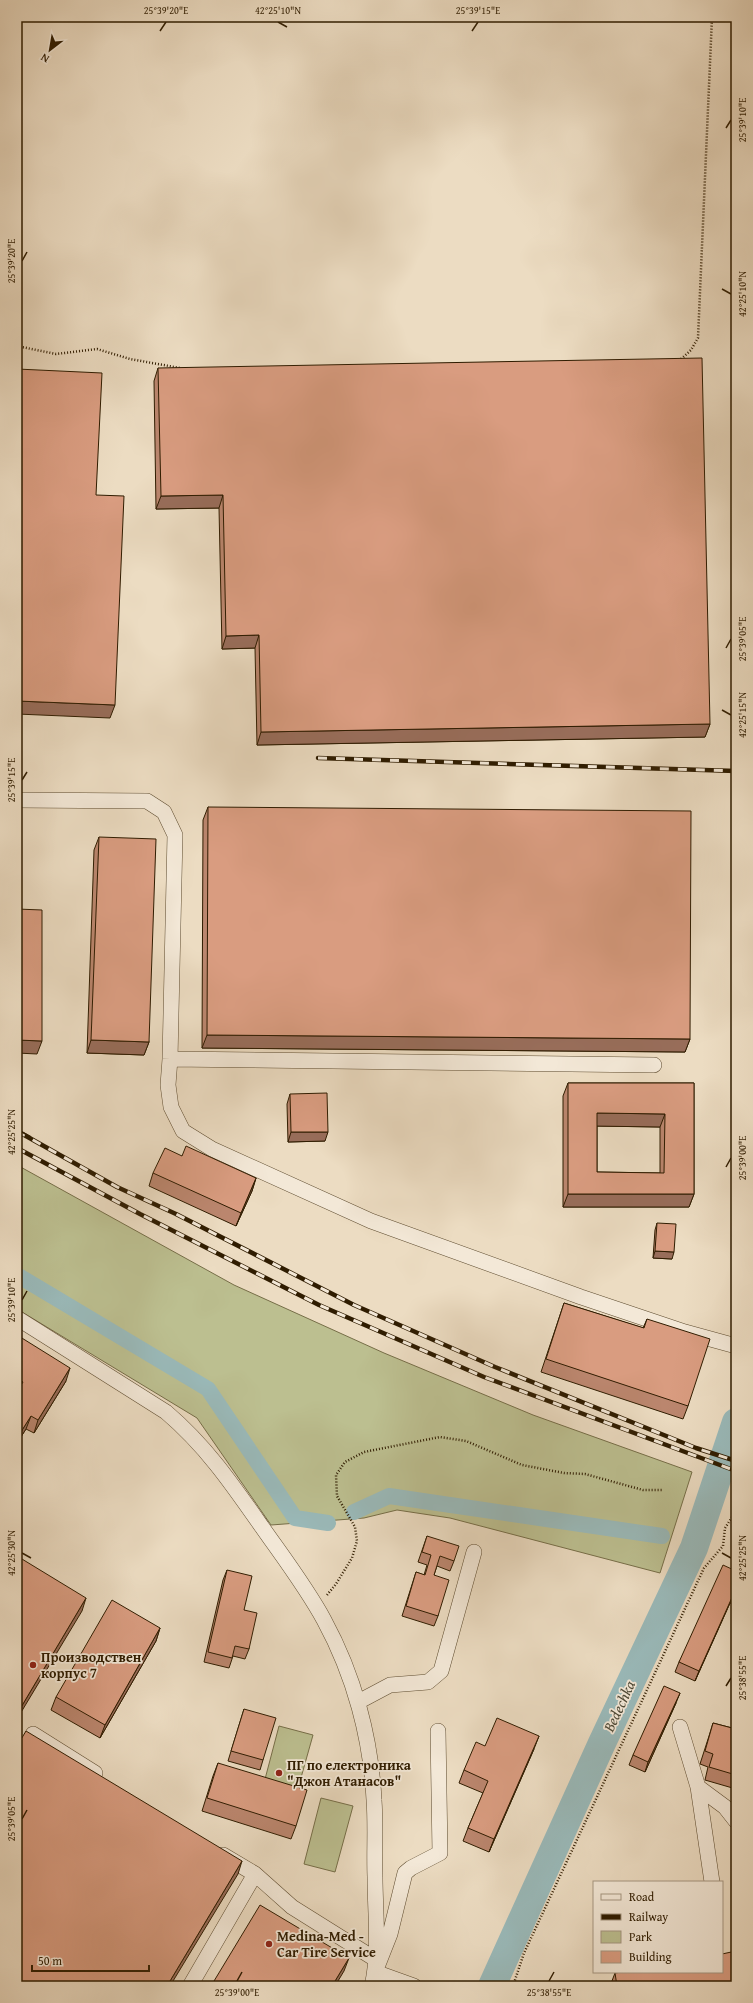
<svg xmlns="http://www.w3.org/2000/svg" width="753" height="2003" viewBox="0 0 753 2003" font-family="'Gentium Book Plus',serif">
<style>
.green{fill:#bcbf90;stroke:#766e48}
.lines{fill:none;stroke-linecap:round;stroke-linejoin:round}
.canal{stroke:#9ababa;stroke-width:16}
.river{stroke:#9ababa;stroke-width:28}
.minor-casing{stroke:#5e4c30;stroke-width:16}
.path{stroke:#2f1c00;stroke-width:2.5;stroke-dasharray:1 2;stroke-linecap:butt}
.minor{stroke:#f3e8d7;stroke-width:15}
.rail-casing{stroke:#2f1c00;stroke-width:4.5}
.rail{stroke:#f3e8d7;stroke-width:3;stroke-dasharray:9;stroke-linecap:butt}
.wall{fill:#bb866e;stroke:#2f1c00;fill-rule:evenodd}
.shaded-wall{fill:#986d5a;stroke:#2f1c00}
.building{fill:#d99c80;stroke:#2f1c00;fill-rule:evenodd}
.ticks{fill:none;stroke:#2f1c00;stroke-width:1.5}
.poi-dot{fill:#8f2418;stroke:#f3e8d7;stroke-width:1.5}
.labels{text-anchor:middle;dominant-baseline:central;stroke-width:3.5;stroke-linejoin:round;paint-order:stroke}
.poi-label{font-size:14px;font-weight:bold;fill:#2f1c00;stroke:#f3e8d7;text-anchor:start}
.water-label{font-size:15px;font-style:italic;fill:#4f4b38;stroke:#f3e8d7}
.neatline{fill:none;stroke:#2f1c00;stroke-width:1.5}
.ticks-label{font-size:10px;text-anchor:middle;fill:#2f1c00}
</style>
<rect width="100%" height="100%" fill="#ecdcc2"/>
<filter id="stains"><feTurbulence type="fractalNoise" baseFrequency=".005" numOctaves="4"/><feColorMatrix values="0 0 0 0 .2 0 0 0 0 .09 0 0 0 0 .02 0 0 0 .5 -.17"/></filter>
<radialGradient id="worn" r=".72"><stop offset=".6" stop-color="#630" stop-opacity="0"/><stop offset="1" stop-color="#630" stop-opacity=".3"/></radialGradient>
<!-- green -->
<path class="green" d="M 17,1165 L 234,1285 L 384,1353 L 533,1415 L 692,1472 L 660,1573 L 450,1518 L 397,1510 L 364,1518 L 271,1525 L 197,1418 L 17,1309 Z
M 279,1726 L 313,1735 L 297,1792 L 264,1783 Z
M 321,1798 L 353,1806 L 335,1872 L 304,1864 Z"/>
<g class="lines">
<!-- canal -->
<path class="canal" d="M 17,1275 L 208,1389 L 295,1518 L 328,1523
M 354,1512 L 389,1496 L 662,1536"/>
<!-- river -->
<path class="river" d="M 492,1986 L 602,1743 L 694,1548 L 736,1422"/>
<!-- minor casing -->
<g class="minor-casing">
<path id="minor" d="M 17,800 L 147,801 L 164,812 L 175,835 L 170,1059 L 168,1085 L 171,1107 L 183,1131 L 212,1149 L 371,1221 L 581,1297 L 685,1332 L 736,1346
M 170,1059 L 654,1065
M 17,1318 L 166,1412 C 206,1446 232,1484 262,1527 C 283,1557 306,1587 324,1620 C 354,1675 371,1738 374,1800 C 376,1826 374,1852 375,1877 C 375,1912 380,1952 372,1986
M 358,1702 L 390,1685 L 428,1682 L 441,1671 L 474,1552
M 680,1727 L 698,1787 L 725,1807 L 736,1821
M 33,1734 L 95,1773
M 698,1787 L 712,1882
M 223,1855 L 255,1874 L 292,1907 L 375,1959
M 190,1986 L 255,1874
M 414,1986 L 375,1972 L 390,1934 L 405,1873 L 411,1868 L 440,1853 L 438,1731"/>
</g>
<!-- path -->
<path class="path" d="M 17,346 L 56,354 L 97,349 L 130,359 L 180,368
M 681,359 L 691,350 L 698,338 L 712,17
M 327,1595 L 336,1584 L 352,1558 L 357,1541 L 355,1527 L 337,1496 L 336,1475 L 345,1462 L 364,1452 L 440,1437 L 466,1441 L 522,1465 L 564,1473 L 585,1474 L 643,1490 L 662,1490
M 513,1986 L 524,1953 L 704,1568 L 723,1546 L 725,1528 L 736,1511"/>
<!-- minor -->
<use href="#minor" class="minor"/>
<!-- rail casing -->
<g class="rail-casing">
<path id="rail" d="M 318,758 L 736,771
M 17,1131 L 117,1187 L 176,1214 L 354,1305 L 495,1367 L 696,1448 L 736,1461
M 17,1148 L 140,1214 L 319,1305 L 484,1377 L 736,1471"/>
</g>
<!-- rail -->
<use href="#rail" class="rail"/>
</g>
<!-- wall -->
<path class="wall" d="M 158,368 L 710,724 L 705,737 L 257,745 L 255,648 L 222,649 L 219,508 L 156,509 L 154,381 Z
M 208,807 L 690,1039 L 685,1052 L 202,1048 L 203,820 Z
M 99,837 L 149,1042 L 144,1055 L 87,1053 L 94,850 Z
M 568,1083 L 694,1083 L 694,1194 L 689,1207 L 563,1207 L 563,1096 ZM 597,1126 L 660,1127 L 660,1173 L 597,1172 Z
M 290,1094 L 325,1141 L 288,1142 L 287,1104 Z
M 182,1156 L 256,1178 L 252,1191 L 236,1226 L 149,1186 L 153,1173 Z
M 657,1223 L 672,1259 L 653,1258 L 655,1230 Z
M 564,1303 L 643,1328 L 647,1319 L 688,1406 L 683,1419 L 541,1372 Z
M 17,1335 L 66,1381 L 34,1433 L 26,1429 L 17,1443 Z
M 427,1536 L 454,1561 L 450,1571 L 437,1566 L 434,1575 L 438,1616 L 434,1626 L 402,1616 L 416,1572 L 424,1575 L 427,1565 L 418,1562 Z
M 227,1570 L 244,1610 L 249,1649 L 245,1659 L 233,1656 L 229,1668 L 204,1662 L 223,1580 Z
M 736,1571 L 736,1606 L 730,1603 L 695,1681 L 675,1672 L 679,1662 Z
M 160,1628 L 156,1641 L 100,1738 L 51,1710 L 56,1697 Z
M 676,1703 L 645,1772 L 629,1765 L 633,1755 Z
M 244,1709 L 263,1760 L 260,1770 L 228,1761 Z
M 713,1723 L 736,1729 L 736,1789 L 705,1780 L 708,1767 L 700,1764 L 709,1736 Z
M 485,1746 L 534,1749 L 489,1852 L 463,1841 L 468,1828 L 483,1793 L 459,1783 L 464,1770 Z
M 218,1763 L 296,1826 L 291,1839 L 202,1811 L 213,1776 Z
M 615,1973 L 736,1986 L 610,1986 Z"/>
<!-- shaded-wall -->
<path class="shaded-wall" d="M 223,495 L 219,508 L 156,509 L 161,496 Z
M 259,635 L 255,648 L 222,649 L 226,636 Z
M 17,701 L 115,705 L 110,718 L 17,714 Z
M 710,724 L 705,737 L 257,745 L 261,732 Z
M 207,1035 L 690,1039 L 685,1052 L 202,1048 Z
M 17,1040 L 42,1041 L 37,1054 L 17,1053 Z
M 91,1040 L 149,1042 L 144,1055 L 87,1053 Z
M 597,1113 L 665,1114 L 660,1127 L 592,1126 Z
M 291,1132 L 328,1132 L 325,1141 L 288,1142 Z
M 256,1178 L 252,1191 L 236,1226 L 241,1213 Z
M 568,1194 L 694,1194 L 689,1207 L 563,1207 Z
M 655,1251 L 674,1252 L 672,1259 L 653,1258 Z
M 70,1368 L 66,1381 L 34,1433 L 38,1420 Z
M 31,1416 L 26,1429 L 17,1443 L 17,1438 Z
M 734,1593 L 730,1603 L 695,1681 L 699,1671 Z
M 86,1598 L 82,1611 L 17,1719 L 17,1714 Z
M 160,1628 L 156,1641 L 100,1738 L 105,1725 Z
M 680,1693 L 676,1703 L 645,1772 L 648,1762 Z
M 539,1736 L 534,1749 L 489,1852 L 494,1839 Z
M 242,1861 L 238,1874 L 170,1986 L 167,1986 Z
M 349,1958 L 344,1971 L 335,1986 L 332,1986 Z
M 736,1982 L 736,1986 L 716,1986 Z"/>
<!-- building -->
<path class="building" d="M 702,358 L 710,724 L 261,732 L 259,635 L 226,636 L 223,495 L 161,496 L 158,368 Z
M 17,369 L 102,373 L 96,495 L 124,496 L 115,705 L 17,701 Z
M 208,807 L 691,811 L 690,1039 L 207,1035 Z
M 99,837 L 156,839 L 149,1042 L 91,1040 Z
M 17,909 L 42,910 L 42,1041 L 17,1040 Z
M 568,1083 L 694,1083 L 694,1194 L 568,1194 ZM 597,1113 L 665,1114 L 664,1173 L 597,1172 Z
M 327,1093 L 328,1132 L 291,1132 L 290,1094 Z
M 186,1146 L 256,1178 L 241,1213 L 153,1173 L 165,1148 L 182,1156 Z
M 657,1223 L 676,1224 L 674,1252 L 655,1251 Z
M 564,1303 L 644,1328 L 647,1319 L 710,1339 L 688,1406 L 546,1359 Z
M 17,1335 L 70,1368 L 38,1420 L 31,1416 L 17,1438 L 17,1392 L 23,1382 L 17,1378 Z
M 427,1536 L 459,1546 L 454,1561 L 440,1556 L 434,1575 L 449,1580 L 438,1616 L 406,1606 L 416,1572 L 425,1575 L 431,1555 L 422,1552 Z
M 17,1556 L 86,1598 L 17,1714 Z
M 723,1565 L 736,1571 L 736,1594 L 734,1593 L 699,1671 L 679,1662 Z
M 227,1570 L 252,1576 L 244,1610 L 257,1613 L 249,1649 L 235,1646 L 232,1658 L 208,1652 Z
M 112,1600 L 160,1628 L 105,1725 L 56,1697 Z
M 664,1686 L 680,1693 L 648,1762 L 633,1755 Z
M 244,1709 L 276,1718 L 263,1760 L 231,1751 Z
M 497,1718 L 539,1736 L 494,1839 L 468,1828 L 488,1781 L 464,1770 L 476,1742 L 485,1746 Z
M 713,1723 L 736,1729 L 736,1775 L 709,1767 L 713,1754 L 705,1751 Z
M 26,1731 L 242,1861 L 167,1986 L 17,1986 L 17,1746 Z
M 218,1763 L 307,1790 L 296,1826 L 207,1798 Z
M 260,1905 L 349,1958 L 332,1986 L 211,1986 Z
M 736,1951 L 736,1982 L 716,1986 L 617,1986 L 615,1973 L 622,1972 L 722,1972 L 722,1954 Z"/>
<!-- ticks -->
<path class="ticks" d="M 278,22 L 287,27M 160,31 L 166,22M 472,31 L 478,22M 726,128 L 731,120M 22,261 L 27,252M 722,289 L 731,294M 726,648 L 731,639M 722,710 L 731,715M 22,780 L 27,772M 22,1132 L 31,1137M 726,1167 L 731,1158M 22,1300 L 27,1291M 22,1553 L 31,1558M 722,1553 L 731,1558M 726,1686 L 731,1678M 22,1819 L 27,1810M 237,1981 L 242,1972M 549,1981 L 554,1972"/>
<!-- markers -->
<g class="poi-dot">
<circle cx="33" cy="1665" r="4"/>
<circle cx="279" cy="1773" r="4"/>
<circle cx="269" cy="1944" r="4"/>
</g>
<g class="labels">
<!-- poi labels -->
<g class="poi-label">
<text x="41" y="1657">Производствeн<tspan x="41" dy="16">корпус 7</tspan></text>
<text x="287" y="1765">ПГ по електроника<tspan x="287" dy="16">"Джон Атанасов"</tspan></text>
<text x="277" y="1936">Medina-Med -<tspan x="277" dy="16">Car Tire Service</tspan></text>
</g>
<!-- water labels -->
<g class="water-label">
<text transform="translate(619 1706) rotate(-65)">Bedechka</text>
</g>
</g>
<!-- margin -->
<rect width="753" height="2003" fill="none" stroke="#ecdcc2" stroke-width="44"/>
<!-- legend -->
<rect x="593" y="1881" width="130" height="92" fill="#f3e8d7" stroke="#a59681"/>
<rect x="601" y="1894" width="20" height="6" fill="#f3e8d7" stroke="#a59681"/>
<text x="629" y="1901" font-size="12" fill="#2f1c00">Road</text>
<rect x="601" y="1914" width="20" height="6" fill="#2f1c00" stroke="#a59681"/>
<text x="629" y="1921" font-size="12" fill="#2f1c00">Railway</text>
<rect x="601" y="1931" width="20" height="12" fill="#bcbf90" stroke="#a59681"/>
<text x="629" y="1941" font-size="12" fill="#2f1c00">Park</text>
<rect x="601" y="1951" width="20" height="12" fill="#d99c80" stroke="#a59681"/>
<text x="629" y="1961" font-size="12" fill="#2f1c00">Building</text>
<!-- north arrow -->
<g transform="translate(50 50) rotate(211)" stroke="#f3e8d7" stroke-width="3" paint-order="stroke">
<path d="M0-3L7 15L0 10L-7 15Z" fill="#2f1c00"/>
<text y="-6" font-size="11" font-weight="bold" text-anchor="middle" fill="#2f1c00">N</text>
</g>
<!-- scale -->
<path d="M32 1965v6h117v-6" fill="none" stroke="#2f1c00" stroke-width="2"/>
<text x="38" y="1965" font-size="12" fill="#2f1c00" stroke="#f3e8d7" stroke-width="3" paint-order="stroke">50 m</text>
<rect x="22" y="22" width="709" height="1959" class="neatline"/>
<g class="ticks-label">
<text x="166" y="14">25°39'20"E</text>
<text x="278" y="14">42°25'10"N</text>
<text x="478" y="14">25°39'15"E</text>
<text transform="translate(742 120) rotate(-90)" y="4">25°39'10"E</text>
<text transform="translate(11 261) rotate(-90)" y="4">25°39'20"E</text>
<text transform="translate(742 294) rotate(-90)" y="4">42°25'10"N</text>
<text transform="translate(742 639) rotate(-90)" y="4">25°39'05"E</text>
<text transform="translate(742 715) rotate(-90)" y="4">42°25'15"N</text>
<text transform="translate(11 780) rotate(-90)" y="4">25°39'15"E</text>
<text transform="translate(11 1132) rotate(-90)" y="4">42°25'25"N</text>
<text transform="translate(742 1158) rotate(-90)" y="4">25°39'00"E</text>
<text transform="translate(11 1300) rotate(-90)" y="4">25°39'10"E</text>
<text transform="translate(11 1553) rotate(-90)" y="4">42°25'30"N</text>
<text transform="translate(742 1558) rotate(-90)" y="4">42°25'25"N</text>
<text transform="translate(742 1678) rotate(-90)" y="4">25°38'55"E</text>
<text transform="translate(11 1819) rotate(-90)" y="4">25°39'05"E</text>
<text x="237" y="1996">25°39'00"E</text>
<text x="549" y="1996">25°38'55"E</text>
</g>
<rect width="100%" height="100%" filter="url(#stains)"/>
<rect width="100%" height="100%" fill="url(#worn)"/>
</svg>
